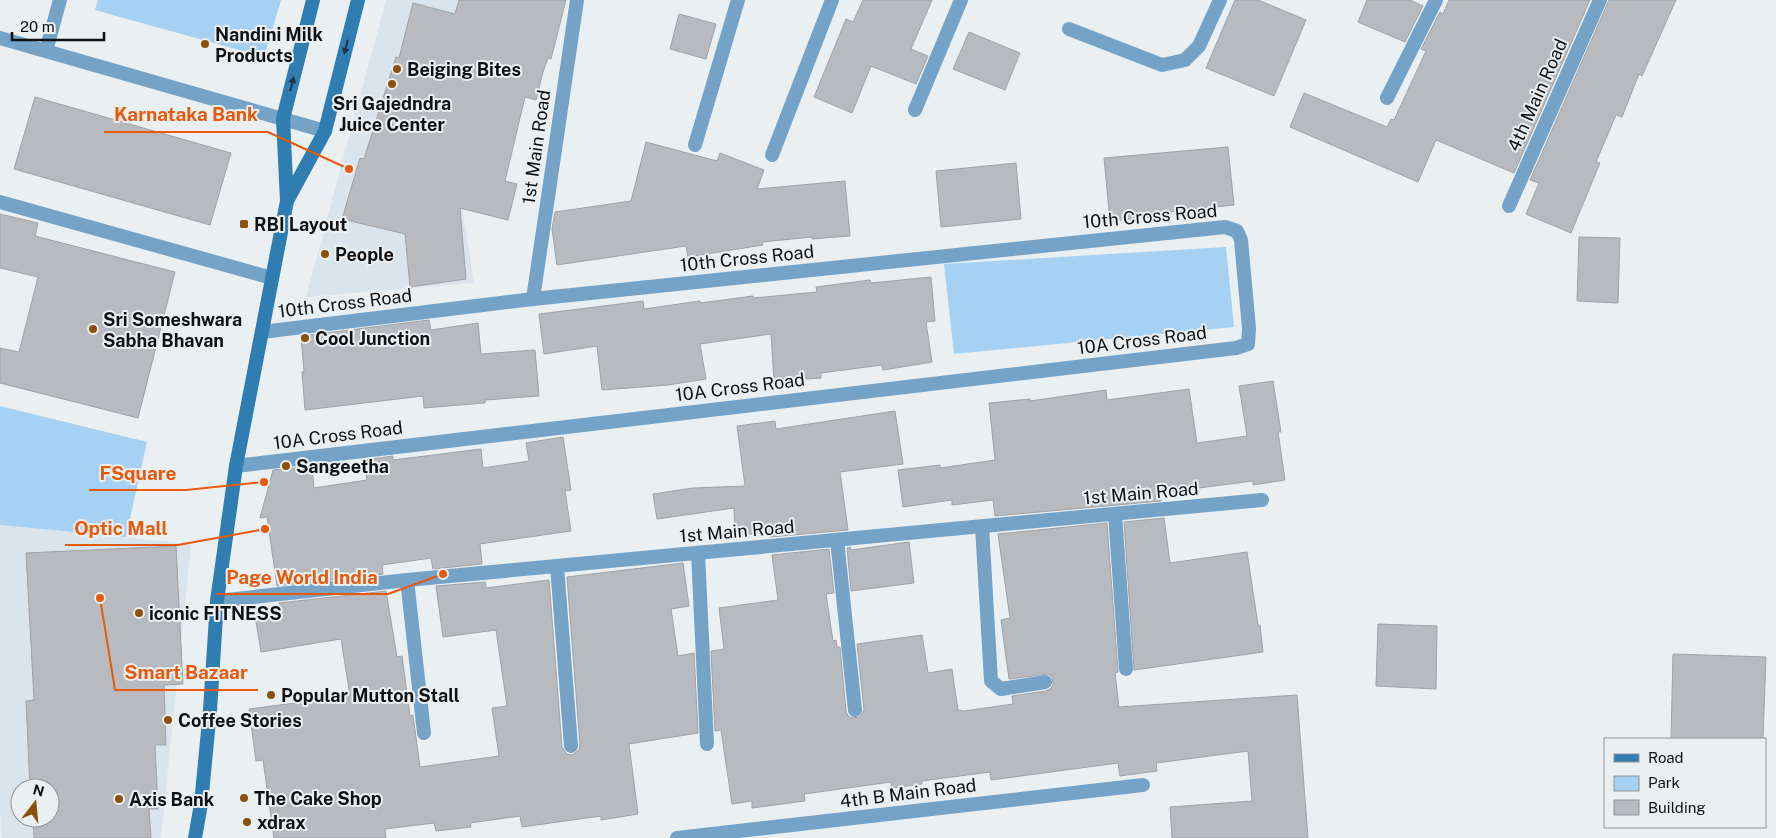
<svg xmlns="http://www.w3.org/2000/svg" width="1776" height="838" viewBox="0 0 1776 838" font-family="'Public Sans',sans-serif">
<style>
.built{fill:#dae4ed;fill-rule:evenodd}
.green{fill:#a7d1f2}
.building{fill:#b7bbbf;stroke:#9fa3a6}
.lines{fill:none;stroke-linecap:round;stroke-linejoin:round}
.minor{stroke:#75a3c7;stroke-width:14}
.secondary{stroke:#307db1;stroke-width:14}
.oneway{fill:#1b364a}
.poi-dot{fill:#8b510b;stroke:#eaeff2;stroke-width:2}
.labels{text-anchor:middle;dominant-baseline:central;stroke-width:4;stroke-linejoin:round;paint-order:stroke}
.poi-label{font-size:18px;font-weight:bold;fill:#0f1012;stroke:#eaeff2;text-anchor:start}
.street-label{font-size:18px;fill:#0f1012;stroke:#eaeff2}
.leader{fill:none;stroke:#e8590c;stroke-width:2}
.callout-dot{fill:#e8590c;stroke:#eaeff2;stroke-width:2}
.callout-label{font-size:19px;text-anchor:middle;font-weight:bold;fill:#e8590c;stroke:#eaeff2;stroke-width:4;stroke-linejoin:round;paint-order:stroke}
</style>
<rect width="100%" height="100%" fill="#eaeff2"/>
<!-- built -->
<path class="built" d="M 386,0 L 506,0 L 457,174 L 474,283 L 306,297 Z
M 0,525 L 191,544 L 161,838 L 2,838 L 0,809 ZM 20,788 L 50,788 L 50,818 L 20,818 Z"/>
<!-- green -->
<path class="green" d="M 98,0 L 281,0 L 264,57 L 95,10 Z
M 1226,247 L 1234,327 L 954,354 L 944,264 Z
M 0,406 L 147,442 L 126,537 L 0,525 Z"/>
<!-- building -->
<path class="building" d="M 459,0 L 566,0 L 551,59 L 548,58 L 543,72 L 536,100 L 525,97 L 505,181 L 517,184 L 508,220 L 460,208 L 466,279 L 410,287 L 405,234 L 342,219 L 360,158 L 364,159 L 396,57 L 399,58 L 413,3 L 455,14 Z
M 863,0 L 932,0 L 911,49 L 928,56 L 916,84 L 871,66 L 852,113 L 814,97 L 846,19 L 853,22 Z
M 1235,0 L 1258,0 L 1306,20 L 1274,96 L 1206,68 Z
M 1367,0 L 1410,0 L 1423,6 L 1405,42 L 1358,22 Z
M 1449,0 L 1590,0 L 1514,173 L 1436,140 L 1418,182 L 1290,127 L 1304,93 L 1387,127 L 1391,119 L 1394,120 L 1426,51 L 1421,49 L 1440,12 L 1443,14 Z
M 1609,0 L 1676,0 L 1642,76 L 1639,74 L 1622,117 L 1616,115 L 1596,162 L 1600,163 L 1571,233 L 1526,214 L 1539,183 L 1530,180 Z
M 679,14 L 716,24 L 706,59 L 670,49 Z
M 969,32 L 1020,53 L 1005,90 L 953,69 Z
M 35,97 L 231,153 L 210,225 L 14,169 Z
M 646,142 L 717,161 L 720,153 L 764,170 L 757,189 L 845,181 L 850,236 L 812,239 L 812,237 L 762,242 L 763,245 L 688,257 L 686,246 L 557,265 L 552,229 L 555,212 L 631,201 Z
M 1228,147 L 1234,205 L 1150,214 L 1151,217 L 1110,221 L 1104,158 Z
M 1016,163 L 1021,219 L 941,227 L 936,171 Z
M 0,214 L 38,223 L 35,236 L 175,272 L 138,418 L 0,383 L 0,348 L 19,352 L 38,277 L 0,268 Z
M 1579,237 L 1620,238 L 1618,303 L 1577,301 Z
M 931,277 L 935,321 L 926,322 L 932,362 L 883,370 L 882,365 L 821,373 L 821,378 L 774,381 L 771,334 L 700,344 L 706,379 L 668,385 L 602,390 L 597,346 L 544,354 L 539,314 L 643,301 L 644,309 L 700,301 L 700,303 L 753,296 L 754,298 L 817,292 L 816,287 L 870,280 L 871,283 Z
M 429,320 L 431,330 L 478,323 L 481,354 L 535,350 L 539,396 L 485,400 L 485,403 L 424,408 L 423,396 L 305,410 L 302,372 L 304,371 L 301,336 Z
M 1273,381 L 1281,432 L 1278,432 L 1285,480 L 1253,485 L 1253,481 L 1160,493 L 1161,501 L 995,516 L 993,500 L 952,505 L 952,500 L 903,507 L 898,470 L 940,465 L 940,468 L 995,460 L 989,403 L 1030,399 L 1030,401 L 1106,390 L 1107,400 L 1189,389 L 1197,443 L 1247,436 L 1239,386 Z
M 895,411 L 903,464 L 840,472 L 848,530 L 770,537 L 769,533 L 735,535 L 734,508 L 657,519 L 653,494 L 693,488 L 745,486 L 737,426 L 775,421 L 776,429 Z
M 563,437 L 571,490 L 565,491 L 571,531 L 480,544 L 482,564 L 433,569 L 431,558 L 382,565 L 383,574 L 277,586 L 267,517 L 260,518 L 273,470 L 304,467 L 312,468 L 314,488 L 367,480 L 364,460 L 393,456 L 393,460 L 481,449 L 483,468 L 529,461 L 526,443 Z
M 1164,518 L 1170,563 L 1247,552 L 1258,625 L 1260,625 L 1263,652 L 1134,670 L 1124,522 Z
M 1107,523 L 1118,672 L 1115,673 L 1119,707 L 1297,695 L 1308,838 L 1172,838 L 1170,807 L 1252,801 L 1248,751 L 1156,763 L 1157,771 L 1120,776 L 1118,763 L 991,780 L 990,772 L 922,781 L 922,784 L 892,788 L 891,782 L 804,794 L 805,801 L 752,808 L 752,801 L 732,804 L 721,730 L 715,731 L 711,651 L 724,649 L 719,608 L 778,600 L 772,555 L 829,549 L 834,593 L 826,594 L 833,641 L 836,640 L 837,647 L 840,647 L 846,711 L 848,716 L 852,718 L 860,717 L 864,710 L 857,644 L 922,635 L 928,673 L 952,669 L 958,710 L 964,711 L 1013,704 L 1012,696 L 1046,691 L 1051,688 L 1053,685 L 1052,677 L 1048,674 L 1009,679 L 1001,620 L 1010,618 L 998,534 Z
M 909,542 L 914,583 L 851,591 L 847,548 L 850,547 L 851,550 Z
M 176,546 L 183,684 L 164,685 L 166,745 L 155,745 L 158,809 L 149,809 L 151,838 L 34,838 L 33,818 L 50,818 L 50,788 L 30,788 L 26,701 L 34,700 L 26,553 Z
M 683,563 L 689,606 L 671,609 L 678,656 L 694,653 L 698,733 L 629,744 L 638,814 L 601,820 L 601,816 L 522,827 L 520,816 L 470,823 L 471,827 L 436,831 L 434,823 L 385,829 L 386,838 L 274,838 L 263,760 L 256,761 L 249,709 L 350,696 L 341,639 L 261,652 L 254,610 L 280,606 L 279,603 L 386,591 L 397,657 L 402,656 L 410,716 L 413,715 L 420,767 L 499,756 L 492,708 L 507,706 L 496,630 L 443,637 L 436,586 L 485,582 L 486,588 L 549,580 L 562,747 L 567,754 L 572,755 L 579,750 L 580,745 L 567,577 Z
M 1378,624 L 1437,626 L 1436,689 L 1376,686 Z
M 1673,654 L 1766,657 L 1763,739 L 1671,739 Z"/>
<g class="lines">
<!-- minor -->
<path class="minor" d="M 1069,29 L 1162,65 L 1185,60 L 1199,46 L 1220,0
M 0,38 L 325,131
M 46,51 L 60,0
M 1387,98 L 1436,0
M 915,110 L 961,0
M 695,145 L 738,0
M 772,155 L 832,0
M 0,202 L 272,278
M 1509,206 L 1600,0
M 533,299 L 577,0
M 236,466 L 1236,348 L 1248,344 L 1249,328 L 1241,240 L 1237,231 L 1225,227 L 533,299 L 262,332
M 1115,514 L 1126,669
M 982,526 L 991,681 L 1001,689 L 1045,682
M 837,540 L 855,710
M 698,553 L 707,744
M 557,566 L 571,746
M 407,580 L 424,733
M 217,601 L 407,580 L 1262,500
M 677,838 L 1143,785"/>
<!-- secondary -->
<path class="secondary" d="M 287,201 L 325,131 L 358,0
M 195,838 L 201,804 L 210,710 L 217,601 L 236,466 L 287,201 L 283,119 L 313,0"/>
</g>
<!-- one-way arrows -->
<defs><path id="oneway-solid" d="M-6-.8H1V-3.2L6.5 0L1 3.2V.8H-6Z" transform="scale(1.25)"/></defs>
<g class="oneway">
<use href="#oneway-solid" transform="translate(346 47) rotate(104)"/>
<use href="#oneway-solid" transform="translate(292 84) rotate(-76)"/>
</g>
<!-- markers -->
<g class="poi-dot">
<circle cx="205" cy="44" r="5"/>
<circle cx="397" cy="69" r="5"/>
<circle cx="392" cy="84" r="5"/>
<rect x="239" y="219" width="10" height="10" rx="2.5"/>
<circle cx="325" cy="254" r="5"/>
<circle cx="93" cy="329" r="5"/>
<circle cx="305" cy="338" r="5"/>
<circle cx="286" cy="466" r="5"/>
<circle cx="139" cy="613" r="5"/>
<circle cx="271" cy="695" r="5"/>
<circle cx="168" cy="720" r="5"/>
<circle cx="244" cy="798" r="5"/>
<circle cx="119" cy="799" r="5"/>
<circle cx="247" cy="822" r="5"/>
</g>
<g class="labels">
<!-- poi labels -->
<g class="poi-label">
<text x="215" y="34">Nandini Milk<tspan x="215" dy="21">Products</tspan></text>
<text x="407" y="69">Beiging Bites</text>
<text x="392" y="103" text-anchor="middle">Sri Gajedndra<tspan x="392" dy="21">Juice Center</tspan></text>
<text x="254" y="224">RBI Layout</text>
<text x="335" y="254">People</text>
<text x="103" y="319">Sri Someshwara<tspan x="103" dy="21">Sabha Bhavan</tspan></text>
<text x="315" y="338">Cool Junction</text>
<text x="296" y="466">Sangeetha</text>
<text x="149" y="613">iconic FITNESS</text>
<text x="281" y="695">Popular Mutton Stall</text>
<text x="178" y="720">Coffee Stories</text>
<text x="254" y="798">The Cake Shop</text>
<text x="129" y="799">Axis Bank</text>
<text x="257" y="822">xdrax</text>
</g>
<!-- street labels -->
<g class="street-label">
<text transform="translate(1537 95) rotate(-66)">4th Main Road</text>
<text transform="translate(536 147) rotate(-82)">1st Main Road</text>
<text transform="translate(1150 216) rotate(-5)">10th Cross Road</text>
<text transform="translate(747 258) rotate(-6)">10th Cross Road</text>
<text transform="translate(345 303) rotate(-7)">10th Cross Road</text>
<text transform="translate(1142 340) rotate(-7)">10A Cross Road</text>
<text transform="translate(740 387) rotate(-7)">10A Cross Road</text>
<text transform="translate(338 435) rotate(-7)">10A Cross Road</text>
<text transform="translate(1141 493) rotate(-5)">1st Main Road</text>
<text transform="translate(737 531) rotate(-5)">1st Main Road</text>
<text transform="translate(908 793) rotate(-7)">4th B Main Road</text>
</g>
</g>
<!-- callouts -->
<path class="leader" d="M349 169L268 132H104M264 482L186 490H89M265 529L178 545H65M443 574L388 594H216M100 598L115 690H258"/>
<g class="callout-dot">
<circle cx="349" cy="169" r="5"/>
<circle cx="264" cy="482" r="5"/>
<circle cx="265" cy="529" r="5"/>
<circle cx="443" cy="574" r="5"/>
<circle cx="100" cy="598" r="5"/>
</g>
<g class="callout-label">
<text x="186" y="121">Karnataka Bank</text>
<text x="138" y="480">FSquare</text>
<text x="121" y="535">Optic Mall</text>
<text x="302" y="584">Page World India</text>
<text x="186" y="679">Smart Bazaar</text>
</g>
<!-- legend -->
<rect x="1604" y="738" width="162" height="90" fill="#eaeff2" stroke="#929698"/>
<rect x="1614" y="754" width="25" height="8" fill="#307db1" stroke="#929698"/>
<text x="1648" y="763" font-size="15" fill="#0f1012">Road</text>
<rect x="1614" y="776" width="25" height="15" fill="#a7d1f2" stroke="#929698"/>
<text x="1648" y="788" font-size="15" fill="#0f1012">Park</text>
<rect x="1614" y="800" width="25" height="15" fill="#b7bbbf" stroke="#929698"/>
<text x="1648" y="813" font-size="15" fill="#0f1012">Building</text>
<!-- north arrow -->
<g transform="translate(35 803) rotate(16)"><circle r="24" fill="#eaeff2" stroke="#929698"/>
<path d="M0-4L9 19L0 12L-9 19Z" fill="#8b510b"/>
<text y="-8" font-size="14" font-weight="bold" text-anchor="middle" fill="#0f1012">N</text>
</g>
<!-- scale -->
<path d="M12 32v8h92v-8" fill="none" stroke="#0f1012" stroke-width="2.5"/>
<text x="20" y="32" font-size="15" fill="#0f1012" stroke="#eaeff2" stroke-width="4" paint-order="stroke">20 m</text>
</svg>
